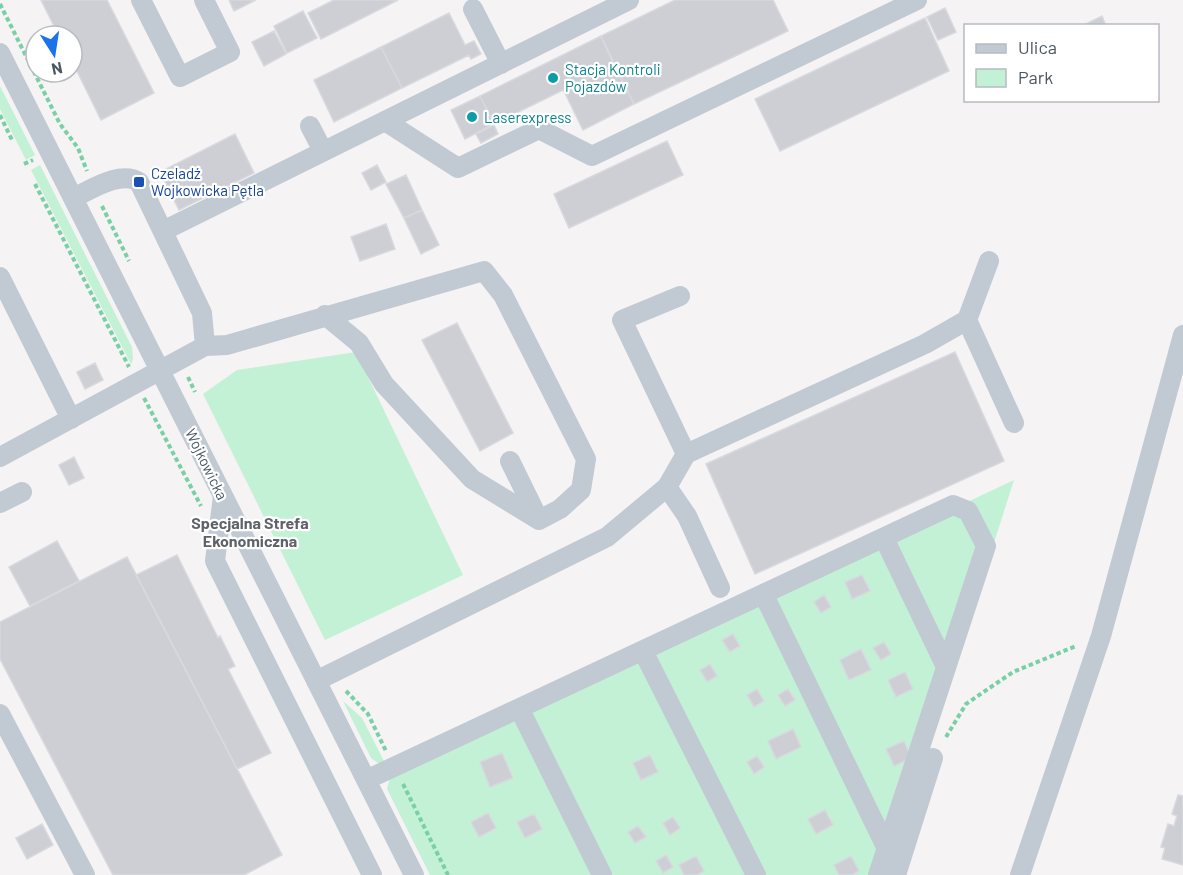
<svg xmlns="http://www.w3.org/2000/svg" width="1183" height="875" viewBox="0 0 1183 875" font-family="Barlow,sans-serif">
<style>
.green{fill:#c3f1d5}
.building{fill:#cdcfd5;stroke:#d7d9de;stroke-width:1.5}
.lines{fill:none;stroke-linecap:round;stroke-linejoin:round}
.path{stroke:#7ad0a6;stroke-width:4;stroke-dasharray:4.5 3;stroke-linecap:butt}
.minor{stroke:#c1cad2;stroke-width:20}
.culture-dot{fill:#0f9aa8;stroke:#fff;stroke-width:2}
.transit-dot{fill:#1a4fb4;stroke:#fff;stroke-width:2}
.labels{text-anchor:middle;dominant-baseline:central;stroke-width:4.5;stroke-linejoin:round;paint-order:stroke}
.culture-label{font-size:15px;fill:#0d838f;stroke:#fff;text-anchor:start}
.transit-label{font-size:15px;fill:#164399;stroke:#fff;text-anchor:start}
.street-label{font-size:15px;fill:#4a5661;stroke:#fff}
.neighbourhood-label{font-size:16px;font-weight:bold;fill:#5f6368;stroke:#fff}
</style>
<rect width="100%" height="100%" fill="#f5f3f3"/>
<!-- green -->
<path class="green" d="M 0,86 L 35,155 L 26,160 L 0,109 Z
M 40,165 L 132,347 L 133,359 L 131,364 L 31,170 Z
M 356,352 L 463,575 L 325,640 L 203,394 L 237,370 Z
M 1014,480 L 888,875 L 430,875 L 387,789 L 391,774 Z
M 343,701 L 362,718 L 385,763 L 378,763 L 371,758 Z"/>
<!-- building -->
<path class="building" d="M 41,0 L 107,0 L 154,93 L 101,120 L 72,61 L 72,36 L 59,36 Z
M 229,0 L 256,0 L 234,11 Z
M 334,0 L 398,0 L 321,39 L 308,13 Z
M 675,0 L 773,0 L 788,31 L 634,104 L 601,36 Z
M 945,8 L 956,32 L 938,40 L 927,17 Z
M 303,11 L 317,38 L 287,53 L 274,26 Z
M 449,13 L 465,45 L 474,41 L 481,54 L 471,59 L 469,55 L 402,88 L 381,47 Z
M 1102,16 L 1106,26 L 1082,26 Z
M 925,18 L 949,71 L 780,151 L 755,99 Z
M 274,31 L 286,54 L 264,66 L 252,42 Z
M 601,36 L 614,65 L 494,124 L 480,96 Z
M 381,47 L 402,88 L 334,122 L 314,80 Z
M 614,65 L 634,104 L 583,130 L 564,91 Z
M 480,96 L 494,124 L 465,139 L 451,110 Z
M 494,125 L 498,134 L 481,143 L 476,134 Z
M 235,134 L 254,173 L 179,210 L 160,172 Z
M 667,141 L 683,175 L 569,228 L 554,194 Z
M 377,165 L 386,182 L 371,190 L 362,173 Z
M 406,175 L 422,210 L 404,218 L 386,184 Z
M 422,210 L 439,245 L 421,254 L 404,218 Z
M 386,224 L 395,249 L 360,261 L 351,237 Z
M 457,323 L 513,433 L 480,451 L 422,340 Z
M 955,352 L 1004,461 L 755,574 L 706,464 Z
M 95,363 L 103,380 L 85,389 L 77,372 Z
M 74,457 L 84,478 L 69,485 L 59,465 Z
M 57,541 L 79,581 L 30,606 L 9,567 Z
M 177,555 L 218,638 L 220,636 L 235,666 L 228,669 L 271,753 L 237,769 L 136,575 Z
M 127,557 L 282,855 L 244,875 L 113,875 L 0,659 L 0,622 Z
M 862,575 L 870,591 L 852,599 L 845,582 Z
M 824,595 L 831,607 L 821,613 L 814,602 Z
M 733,634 L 740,646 L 730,652 L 722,640 Z
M 884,642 L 891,654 L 881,660 L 873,648 Z
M 861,649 L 871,670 L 849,680 L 840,660 Z
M 710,664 L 717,676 L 707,682 L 700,670 Z
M 905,672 L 913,689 L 896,697 L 888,680 Z
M 757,689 L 764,701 L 754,707 L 747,695 Z
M 788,689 L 795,700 L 785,706 L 778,695 Z
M 793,729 L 801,747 L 776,759 L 768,741 Z
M 904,741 L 911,758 L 894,766 L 886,749 Z
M 502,753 L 513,778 L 490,787 L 480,762 Z
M 650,755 L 658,772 L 641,780 L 633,763 Z
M 757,756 L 764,767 L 754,774 L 747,762 Z
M 1178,795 L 1183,796 L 1183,865 L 1162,859 L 1165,848 L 1161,847 L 1168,824 L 1174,826 L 1177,816 L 1172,814 Z
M 825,810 L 833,825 L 816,834 L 808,819 Z
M 488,813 L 496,828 L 479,837 L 471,822 Z
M 534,814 L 542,829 L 525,838 L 517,822 Z
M 673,817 L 680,828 L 670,835 L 663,823 Z
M 42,824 L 53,845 L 27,859 L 16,838 Z
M 638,826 L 646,837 L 635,843 L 628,832 Z
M 666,855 L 673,867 L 663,873 L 656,861 Z
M 696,856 L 704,871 L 697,875 L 684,875 L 679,865 Z
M 851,856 L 859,871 L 852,875 L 839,875 L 834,865 Z"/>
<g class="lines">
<!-- path -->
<path class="path" d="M 0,4 L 60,124 L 78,148 L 87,171
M 0,115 L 13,142
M 24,164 L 33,160
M 35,184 L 129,367
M 102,206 L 129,261
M 188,377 L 195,392
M 144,398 L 201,506
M 346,691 L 368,714 L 386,751
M 946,737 L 966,704 L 1013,672 L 1076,646
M 403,784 L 448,875"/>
<!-- minor -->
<path class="minor" d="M 141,0 L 180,77 L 230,52 L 204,0
M 473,9 L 501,64
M 0,53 L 414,875
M 385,121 L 458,168 L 539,129 L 592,156 L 917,0
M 310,126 L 323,151
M 73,198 C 91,190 120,170 139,182 L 202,313 L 205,346
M 163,231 L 629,0
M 0,277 L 71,419
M 680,296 L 622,320 L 686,454
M 967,320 L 1014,423
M 0,457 L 205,346 L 227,345 L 484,271 L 503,295 L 586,459 L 581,490 L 560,509 L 539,520 L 472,479 L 384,384 L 359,343 L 325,315
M 510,461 L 539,520
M 667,487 L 687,516 L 720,588
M 223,496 L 215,561 L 372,875
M 0,503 L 22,492
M 884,538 L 946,667
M 764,595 L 887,849
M 643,651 L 756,875
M 316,681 L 607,537 L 667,487 L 686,454 L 925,344 L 967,320 L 989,261
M 520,710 L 602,875
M 0,714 L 85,875
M 366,780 L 953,505 L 968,511 L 986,546 L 878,875
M 896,875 L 933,758
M 1020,875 L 1101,636 L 1183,335"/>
</g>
<!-- markers -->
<g class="culture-dot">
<circle cx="553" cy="78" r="6"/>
<circle cx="472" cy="117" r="6"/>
</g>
<rect class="transit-dot" x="133" y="176" width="12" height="12" rx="3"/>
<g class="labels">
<!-- culture labels -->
<g class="culture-label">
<text x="565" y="69">Stacja Kontroli<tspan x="565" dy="17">Pojazdów</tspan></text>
<text x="484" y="117">Laserexpress</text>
</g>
<!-- transit labels -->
<g class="transit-label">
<text x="151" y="173">Czeladź<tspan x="151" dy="17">Wojkowicka Pętla</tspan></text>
</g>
<!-- street labels -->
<g class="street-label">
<text transform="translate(207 464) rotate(64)">Wojkowicka</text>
</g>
<!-- neighbourhood labels -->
<g class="neighbourhood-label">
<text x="250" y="522">Specjalna Strefa<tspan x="250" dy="18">Ekonomiczna</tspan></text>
</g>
</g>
<!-- legend -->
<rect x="964" y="24" width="195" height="78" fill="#ffffff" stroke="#b7bbc0" stroke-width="1.5"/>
<rect x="976" y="44" width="30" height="9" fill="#c1cad2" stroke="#b7bbc0" stroke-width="1.5"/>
<text x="1018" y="54" font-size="18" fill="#4a5661">Ulica</text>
<rect x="976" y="69" width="30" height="18" fill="#c3f1d5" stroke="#b7bbc0" stroke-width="1.5"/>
<text x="1018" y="84" font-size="18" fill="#4a5661">Park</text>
<!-- north arrow -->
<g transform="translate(54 54) rotate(168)"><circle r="28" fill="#ffffff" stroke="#b7bbc0" stroke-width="1.5"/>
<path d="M0-4.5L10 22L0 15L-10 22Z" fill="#1a73e8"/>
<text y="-9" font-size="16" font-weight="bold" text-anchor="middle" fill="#4a5661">N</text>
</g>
</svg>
